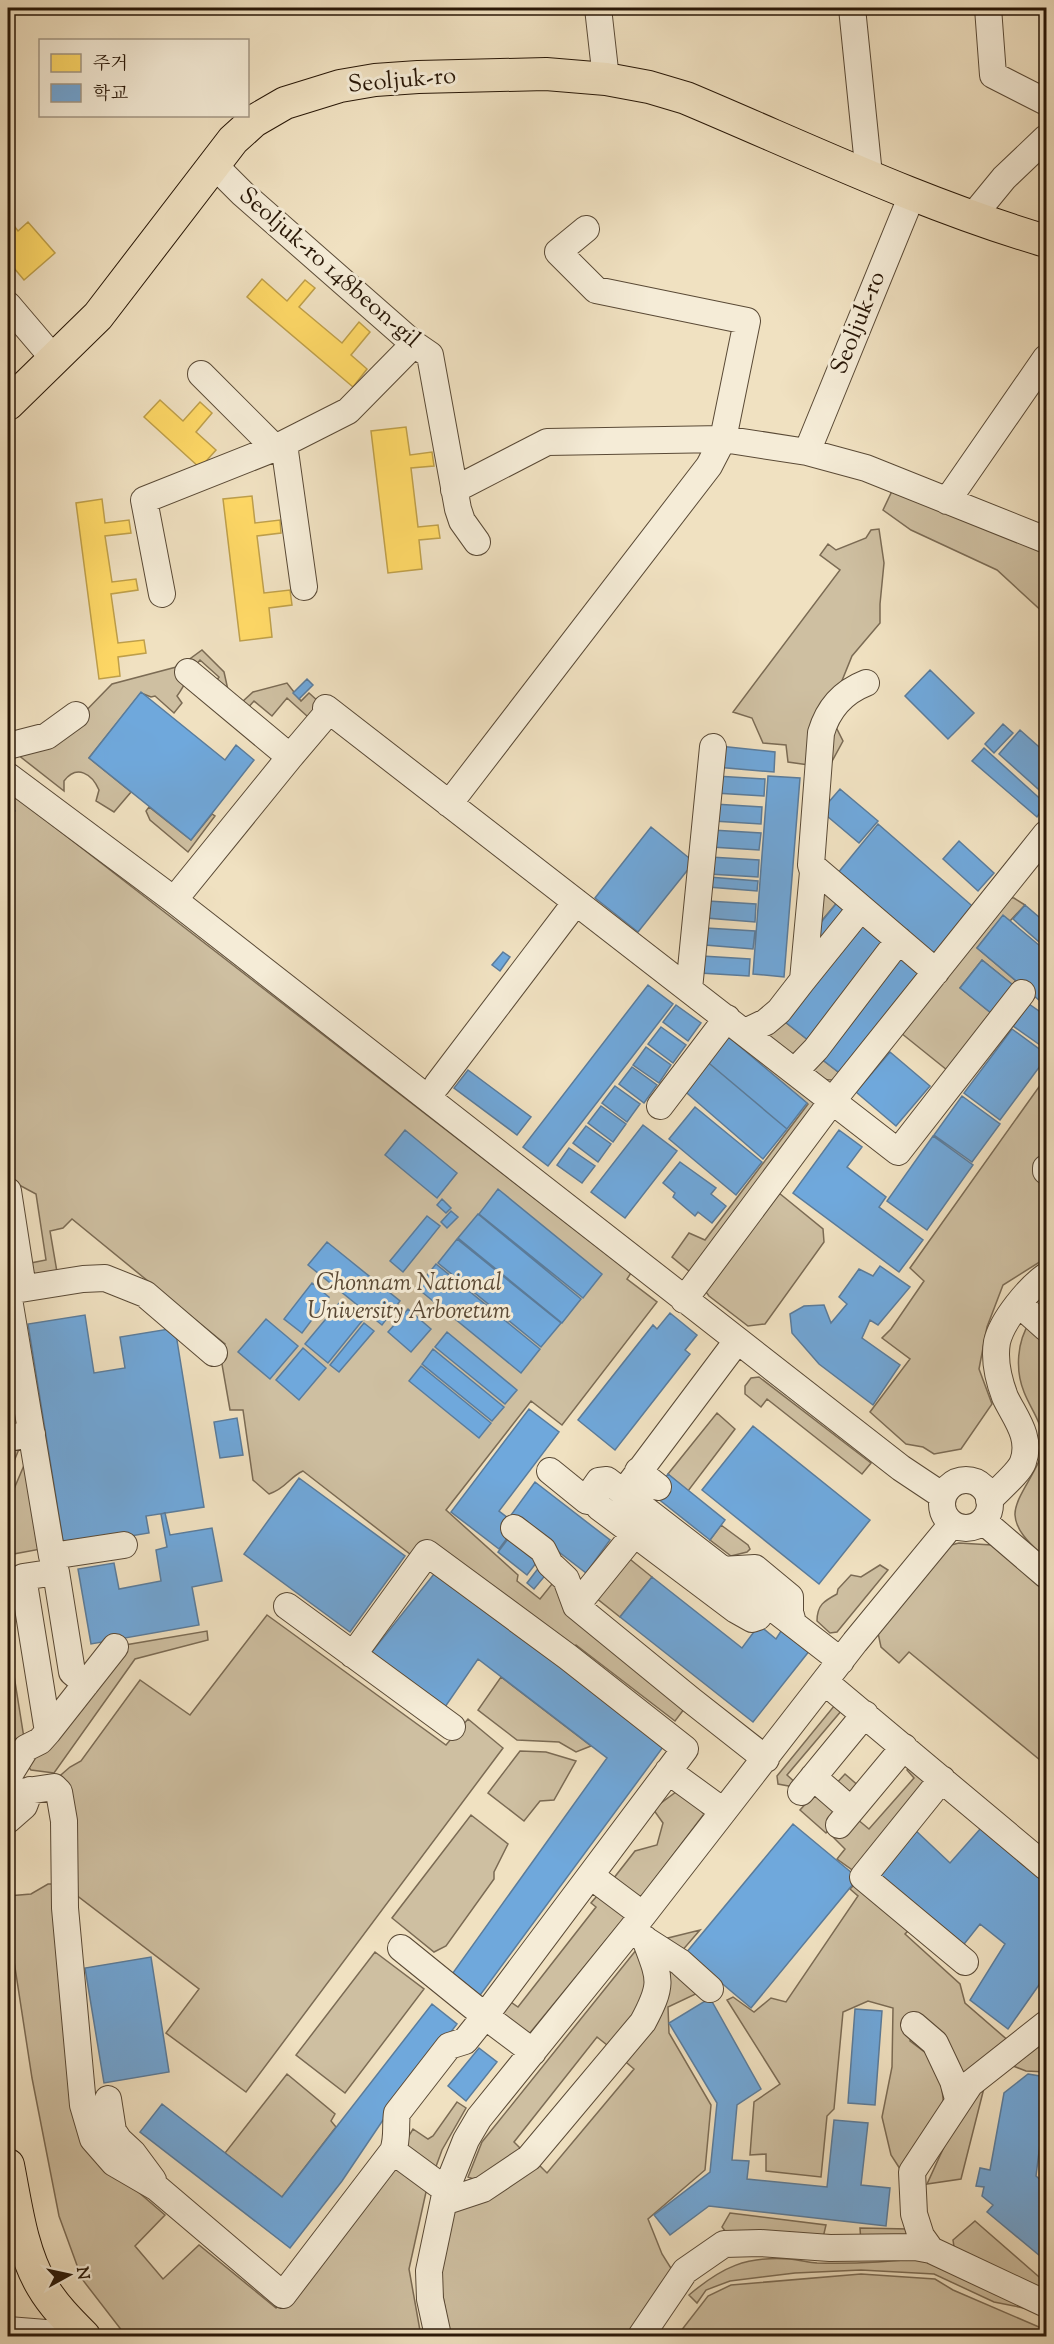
<svg xmlns="http://www.w3.org/2000/svg" width="1054" height="2344" viewBox="0 0 1054 2344" font-family="'Sorts Mill Goudy','Noto Serif KR',serif">
<style>
.green{fill:#cebfa1;stroke:#7b6b54;stroke-width:1.5}
.homes{fill:#ffd966;stroke:#be9f4a;stroke-width:1.5}
.schools{fill:#6fa8dc;stroke:#5a7c9c;stroke-width:1.5}
.lines{fill:none;stroke-linecap:round;stroke-linejoin:round}
.minor-casing{stroke:#5a4a36;stroke-width:28}
.major-casing{stroke:#281707;stroke-width:34}
.minor{stroke:#f5ecd7;stroke-width:26}
.major{stroke:#f0e1c1;stroke-width:32}
.labels{text-anchor:middle;dominant-baseline:central;stroke-width:6;stroke-linejoin:round;paint-order:stroke}
.street-label{font-size:24px;fill:#281707;stroke:#f5ecd7}
.park-label{font-size:24px;font-style:italic;fill:#5a4935;stroke:#f5ecd7}
</style>
<rect width="100%" height="100%" fill="#f0e1c1"/>
<filter id="stains"><feTurbulence type="fractalNoise" baseFrequency=".00333" numOctaves="4"/><feColorMatrix values="0 0 0 0 .2 0 0 0 0 .09 0 0 0 0 .02 0 0 0 .5 -.17"/></filter>
<radialGradient id="worn" r=".72"><stop offset=".6" stop-color="#630" stop-opacity="0"/><stop offset="1" stop-color="#630" stop-opacity=".3"/></radialGradient>
<!-- green -->
<path class="green" d="M 893,489 L 938,505 L 1046,554 L 1046,615 L 997,570 L 911,530 L 883,510 Z
M 879,529 L 884,563 L 880,604 L 880,623 L 852,656 L 839,688 L 834,723 L 843,741 L 830,765 L 809,765 L 788,762 L 786,745 L 763,743 L 752,718 L 733,712 L 840,570 L 820,555 L 828,544 L 836,550 L 866,538 L 871,530 Z
M 202,650 L 224,672 L 228,690 L 242,702 L 253,692 L 287,683 L 301,701 L 309,693 L 329,711 L 317,725 L 287,698 L 272,716 L 254,701 L 245,711 L 214,684 L 219,677 L 200,660 C 190,671 186,684 177,696 L 182,703 L 174,713 L 155,696 L 151,697 L 141,693 L 89,758 L 131,792 L 114,812 L 96,801 L 99,790 C 92,774 77,764 64,781 L 64,791 L 13,751 L 75,722 L 112,684 L 180,666 Z
M 8,791 L 631,1273 L 627,1279 L 657,1302 L 562,1425 L 531,1401 L 446,1510 L 518,1575 L 517,1581 L 540,1599 L 556,1579 L 691,1700 L 675,1721 L 576,1645 L 568,1657 L 415,1558 L 303,1471 C 288,1478 287,1488 269,1494 L 253,1480 L 243,1410 L 230,1410 L 220,1353 L 225,1344 L 72,1219 L 63,1228 L 50,1231 L 57,1272 L 28,1277 L 31,1263 L 46,1260 L 36,1194 L 8,1179 Z
M 149,807 L 191,840 L 212,814 L 215,816 L 188,852 L 150,820 L 146,811 Z
M 823,888 L 830,889 L 840,899 L 814,930 L 828,942 L 810,965 L 814,931 Z
M 1001,897 L 1014,898 L 1025,905 L 1010,921 L 1003,916 L 977,948 L 1016,981 L 1013,985 L 982,960 L 960,988 L 991,1013 L 947,1070 L 896,1029 Z
M 780,1018 L 813,1044 L 796,1064 L 765,1038 Z
M 726,1026 L 818,1106 L 695,1276 L 672,1257 L 689,1233 L 705,1240 L 808,1104 L 721,1032 Z
M 815,1054 L 846,1078 C 826,1083 818,1079 806,1065 Z
M 1046,1077 L 1046,1136 L 1043,1151 L 1046,1258 L 1003,1285 L 987,1327 L 979,1369 L 992,1404 L 961,1449 L 934,1454 L 923,1447 L 906,1444 L 870,1412 L 910,1359 L 882,1338 L 891,1329 L 924,1281 L 910,1268 Z
M 779,1193 L 823,1229 L 824,1242 L 765,1324 L 748,1326 L 709,1296 L 703,1288 Z
M 1030,1322 L 1046,1335 L 1046,1559 C 1034,1547 1016,1533 1015,1515 C 1014,1495 1044,1466 1043,1443 C 1042,1421 1031,1410 1024,1392 C 1015,1370 1017,1341 1030,1322 Z
M 759,1377 L 871,1463 L 862,1474 L 767,1399 L 761,1407 L 745,1394 L 745,1386 L 751,1378 Z
M 717,1413 L 735,1429 L 688,1491 L 668,1474 Z
M 8,1446 L 19,1449 L 8,1476 Z
M 28,1456 L 41,1549 L 8,1555 L 8,1503 Z
M 721,1525 L 748,1545 L 750,1549 L 747,1552 L 731,1556 L 710,1540 Z
M 959,1543 L 992,1545 L 1046,1592 L 1046,1765 L 909,1652 L 899,1663 L 881,1647 L 878,1633 L 947,1546 Z
M 626,1556 L 652,1577 L 620,1617 L 595,1597 Z
M 880,1565 L 888,1570 L 837,1632 L 830,1633 L 817,1621 C 817,1605 824,1601 837,1594 L 838,1589 L 851,1575 L 861,1577 Z
M 267,1615 L 446,1745 L 468,1719 L 503,1748 L 246,2092 L 166,2033 L 199,1989 L 71,1891 L 47,1787 L 70,1767 L 81,1761 L 140,1680 L 190,1715 Z
M 207,1631 L 208,1640 L 135,1659 L 54,1773 L 31,1770 L 25,1763 L 125,1645 Z
M 8,1638 L 24,1738 L 8,1760 Z
M 501,1677 L 591,1746 L 576,1752 L 559,1742 L 517,1740 L 478,1710 Z
M 839,1700 L 842,1710 L 787,1775 L 798,1785 L 794,1787 L 778,1784 L 777,1776 Z
M 520,1751 L 546,1752 L 576,1761 L 554,1800 L 540,1801 L 524,1821 L 488,1793 Z
M 914,1761 L 936,1780 L 858,1874 L 837,1859 L 845,1849 L 834,1838 L 846,1823 L 857,1819 L 869,1829 L 914,1778 L 907,1770 Z
M 845,1774 L 861,1788 L 851,1800 L 834,1786 Z
M 680,1789 L 704,1814 L 636,1904 L 610,1883 L 635,1851 L 657,1845 L 663,1823 L 653,1809 Z
M 819,1789 L 844,1812 L 826,1833 L 800,1810 Z
M 471,1815 L 508,1844 L 494,1872 L 494,1879 L 446,1946 L 434,1952 L 392,1918 Z
M 859,1880 L 912,1927 L 905,1934 L 960,1984 L 965,2003 L 1011,2043 L 963,2076 L 917,2014 L 910,2041 L 939,2063 L 944,2107 L 902,2172 L 891,2155 L 882,2117 L 892,2067 L 893,2008 L 868,2001 L 843,2012 L 834,2109 L 827,2116 L 821,2177 L 766,2171 L 766,2154 L 750,2155 L 754,2102 L 780,2084 L 727,2000 L 733,1997 L 754,2012 L 771,1998 L 786,2002 L 858,1896 L 850,1889 Z
M 48,1884 L 64,1884 L 83,2105 L 136,2190 L 165,2215 L 135,2246 L 163,2279 L 199,2245 L 276,2308 L 394,2159 L 428,2183 L 409,2269 L 421,2336 L 342,2335 L 340,2336 L 126,2336 L 82,2279 L 59,2216 L 32,2078 L 8,1922 L 8,1896 L 31,1894 Z
M 602,1890 L 629,1912 L 525,2039 L 495,2015 L 505,1998 L 518,2007 L 596,1907 L 591,1903 Z
M 700,1930 L 680,1953 L 702,1991 L 668,2007 L 669,2033 L 711,2105 L 705,2170 L 648,2219 L 662,2254 L 674,2273 L 632,2336 L 450,2336 L 442,2291 L 442,2252 L 454,2210 L 534,2160 L 547,2173 L 634,2069 L 620,2057 L 664,1939 Z
M 641,1944 L 650,1989 L 612,2049 L 597,2037 L 514,2142 L 526,2154 L 476,2180 L 468,2177 L 482,2142 Z
M 375,1952 L 424,1989 L 345,2093 L 296,2055 Z
M 1046,2041 L 1046,2072 L 1026,2071 L 1013,2066 Z
M 287,2074 L 335,2114 L 331,2121 L 336,2127 L 282,2197 L 225,2153 Z
M 984,2088 L 961,2179 L 927,2184 C 943,2150 956,2114 984,2088 Z
M 457,2102 L 466,2108 L 442,2150 L 434,2172 L 402,2151 L 405,2142 L 413,2129 L 428,2139 L 433,2136 Z
M 730,2213 L 826,2225 L 822,2242 L 726,2232 L 722,2227 Z
M 975,2221 L 1046,2283 L 1046,2300 L 955,2254 L 953,2240 Z
M 860,2228 L 909,2229 L 907,2244 L 861,2243 Z
M 923,2258 L 1044,2312 L 994,2302 L 934,2274 L 861,2270 L 795,2273 L 730,2281 L 706,2290 L 697,2303 L 689,2295 C 722,2267 746,2256 789,2259 C 799,2260 808,2262 817,2263 C 852,2264 888,2262 923,2258 Z
M 861,2274 L 935,2279 L 953,2290 L 1046,2330 L 1046,2336 L 677,2336 L 708,2296 L 731,2285 Z"/>
<!-- homes -->
<path class="homes" d="M 8,218 L 18,231 L 28,222 L 55,253 L 24,280 L 8,261 Z
M 262,279 L 287,301 L 305,280 L 315,288 L 299,307 L 342,343 L 359,322 L 370,332 L 351,355 L 367,369 L 353,387 L 247,297 Z
M 160,400 L 183,421 L 200,402 L 212,413 L 196,432 L 216,450 L 200,468 L 144,417 Z
M 406,427 L 410,455 L 432,452 L 434,466 L 411,468 L 418,527 L 438,525 L 440,538 L 419,540 L 422,569 L 388,573 L 371,431 Z
M 252,496 L 255,523 L 280,520 L 281,533 L 257,536 L 264,593 L 290,590 L 292,605 L 269,608 L 272,637 L 240,641 L 223,499 Z
M 102,499 L 105,523 L 129,520 L 131,533 L 105,536 L 112,582 L 136,579 L 138,590 L 111,594 L 118,643 L 144,640 L 146,653 L 118,657 L 120,676 L 99,679 L 76,503 Z"/>
<!-- schools -->
<path class="schools" d="M 930,670 L 974,713 L 948,739 L 905,696 Z
M 307,679 L 313,685 L 299,699 L 293,693 Z
M 141,692 L 225,760 L 236,745 L 254,760 L 191,840 L 89,758 Z
M 1003,724 L 1013,733 L 994,753 L 985,744 Z
M 1020,730 L 1046,753 L 1046,796 L 999,754 Z
M 719,746 L 775,752 L 774,772 L 716,767 Z
M 984,748 L 1046,804 L 1037,817 L 972,761 Z
M 716,776 L 765,779 L 764,796 L 715,793 Z
M 768,776 L 800,778 L 784,977 L 753,974 Z
M 840,789 L 878,821 L 859,843 L 821,811 Z
M 714,804 L 762,807 L 761,824 L 713,821 Z
M 8,805 L 15,811 L 8,821 Z
M 878,824 L 978,911 L 936,964 L 833,879 Z
M 651,827 L 694,862 L 638,932 L 595,898 Z
M 712,830 L 761,833 L 759,850 L 711,847 Z
M 959,841 L 994,873 L 978,891 L 943,859 Z
M 710,857 L 759,860 L 758,877 L 709,874 Z
M 709,877 L 758,881 L 757,891 L 708,887 Z
M 840,899 L 854,911 L 828,942 L 814,931 Z
M 708,901 L 756,904 L 755,922 L 706,918 Z
M 1025,905 L 1046,923 L 1046,948 L 1013,919 Z
M 863,914 L 895,940 L 813,1044 L 780,1018 Z
M 1003,915 L 1046,951 L 1046,1006 L 977,948 Z
M 706,928 L 755,931 L 753,949 L 705,945 Z
M 900,947 L 931,972 L 846,1078 L 815,1054 Z
M 503,952 L 510,957 L 500,971 L 492,965 Z
M 702,956 L 750,959 L 749,976 L 700,973 Z
M 982,960 L 1013,985 L 991,1013 L 960,988 Z
M 648,985 L 673,1004 L 548,1166 L 523,1147 Z
M 1029,1004 L 1046,1016 L 1046,1036 L 1040,1045 L 1013,1026 Z
M 676,1005 L 701,1023 L 688,1041 L 663,1022 Z
M 661,1027 L 686,1045 L 673,1063 L 648,1044 Z
M 1012,1029 L 1046,1054 L 1046,1058 L 1000,1120 L 964,1093 Z
M 725,1034 L 807,1103 L 787,1129 L 704,1059 Z
M 646,1047 L 671,1065 L 659,1083 L 633,1065 Z
M 890,1052 L 930,1086 L 896,1126 L 856,1092 Z
M 704,1059 L 787,1129 L 763,1159 L 681,1088 Z
M 632,1067 L 657,1085 L 644,1103 L 619,1084 Z
M 468,1070 L 531,1117 L 517,1135 L 454,1088 Z
M 615,1086 L 640,1104 L 627,1122 L 602,1103 Z
M 962,1096 L 1000,1124 L 972,1162 L 934,1135 Z
M 601,1106 L 626,1124 L 613,1142 L 588,1123 Z
M 695,1107 L 762,1162 L 736,1195 L 669,1139 Z
M 643,1125 L 677,1151 L 625,1218 L 591,1192 Z
M 586,1126 L 611,1144 L 598,1162 L 573,1143 Z
M 405,1130 L 457,1173 L 437,1198 L 385,1155 Z
M 839,1130 L 862,1147 L 847,1167 L 886,1197 L 879,1207 L 923,1240 L 899,1272 L 793,1193 Z
M 933,1136 L 973,1165 L 927,1230 L 887,1201 Z
M 569,1148 L 595,1166 L 582,1183 L 557,1165 Z
M 680,1162 L 716,1188 L 711,1194 L 726,1206 L 712,1223 L 698,1212 L 695,1216 L 673,1197 L 675,1193 L 663,1183 Z
M 498,1189 L 602,1274 L 583,1298 L 479,1214 Z
M 442,1199 L 451,1208 L 446,1213 L 437,1205 Z
M 451,1211 L 458,1217 L 447,1228 L 441,1222 Z
M 478,1214 L 581,1299 L 562,1323 L 458,1238 Z
M 427,1216 L 440,1226 L 403,1272 L 390,1261 Z
M 457,1239 L 561,1323 L 541,1347 L 438,1263 Z
M 327,1242 L 400,1301 L 382,1325 L 308,1265 Z
M 436,1264 L 540,1349 L 521,1373 L 417,1288 Z
M 880,1266 L 910,1287 L 878,1325 L 870,1320 L 862,1338 L 900,1365 L 873,1405 L 819,1364 L 792,1333 L 790,1314 L 804,1306 L 824,1305 L 831,1323 L 847,1304 L 839,1297 L 859,1269 L 873,1276 Z
M 312,1283 L 329,1297 L 302,1333 L 284,1319 Z
M 340,1302 L 362,1321 L 328,1363 L 305,1344 Z
M 408,1309 L 431,1329 L 411,1352 L 388,1332 Z
M 670,1313 L 697,1335 L 685,1350 L 690,1354 L 615,1450 L 578,1420 L 653,1325 L 657,1329 Z
M 85,1315 L 94,1373 L 125,1368 L 120,1337 L 175,1328 L 204,1507 L 146,1516 L 149,1533 L 64,1547 L 28,1324 Z
M 266,1319 L 298,1346 L 270,1379 L 238,1352 Z
M 364,1323 L 374,1331 L 339,1372 L 330,1365 Z
M 447,1332 L 517,1390 L 505,1404 L 435,1347 Z
M 303,1348 L 326,1368 L 299,1400 L 276,1380 Z
M 433,1349 L 504,1407 L 492,1421 L 422,1364 Z
M 421,1366 L 491,1423 L 479,1438 L 409,1381 Z
M 529,1409 L 559,1432 L 499,1511 L 517,1525 L 499,1549 L 451,1512 Z
M 237,1418 L 243,1455 L 220,1458 L 214,1422 Z
M 753,1426 L 870,1520 L 819,1584 L 702,1490 Z
M 668,1474 L 725,1520 L 710,1540 L 652,1494 Z
M 299,1478 L 405,1556 L 350,1632 L 244,1554 Z
M 535,1482 L 610,1540 L 586,1573 L 511,1515 Z
M 165,1513 L 170,1535 L 212,1528 L 222,1581 L 192,1587 L 199,1625 L 91,1644 L 78,1569 L 114,1563 L 119,1589 L 161,1581 L 156,1550 L 167,1547 L 161,1514 Z
M 514,1531 L 543,1554 L 527,1575 L 498,1552 Z
M 540,1566 L 548,1572 L 534,1589 L 527,1583 Z
M 438,1569 L 666,1743 L 478,1998 L 450,1977 L 607,1758 L 478,1659 L 445,1707 L 371,1653 Z
M 652,1577 L 742,1648 L 759,1625 L 776,1639 L 783,1628 L 810,1650 L 753,1722 L 620,1617 Z
M 793,1824 L 858,1878 L 751,2008 L 686,1953 Z
M 913,1828 L 950,1863 L 981,1828 L 1046,1881 L 1046,1975 L 1008,2029 L 970,2000 L 1005,1944 L 980,1924 L 961,1948 L 873,1875 Z
M 151,1957 L 169,2072 L 104,2083 L 85,1968 Z
M 710,1998 L 761,2089 L 737,2105 L 732,2160 L 749,2161 L 747,2179 L 827,2187 L 834,2120 L 868,2123 L 861,2185 L 890,2188 L 886,2226 L 709,2206 L 670,2235 L 654,2215 L 710,2172 L 717,2103 L 669,2023 Z
M 432,2004 L 457,2024 L 383,2120 L 342,2181 L 290,2248 L 140,2132 L 162,2104 L 282,2197 Z
M 855,2009 L 882,2011 L 875,2105 L 848,2103 Z
M 479,2048 L 497,2062 L 466,2101 L 448,2086 Z
M 1028,2074 L 1046,2077 L 1046,2096 L 1036,2176 L 1046,2185 L 1046,2261 L 987,2212 L 993,2205 L 982,2196 L 984,2187 L 976,2186 L 980,2168 L 990,2170 L 1004,2093 Z"/>
<g class="lines">
<!-- minor casing -->
<g class="minor-casing">
<path id="minor" d="M 598,8 L 606,79
M 852,8 L 869,175
M 988,8 L 993,75 L 1046,102
M 213,164 L 243,194 L 414,344 L 430,355 L 458,509 L 462,521 L 477,542
M 972,217 L 1004,178 L 1046,138
M 8,305 L 54,359
M 201,374 L 275,448
M 284,444 L 304,587
M 807,452 L 912,195
M 454,490 L 547,442 L 723,439 L 807,452 L 866,468 L 1046,540
M 947,501 L 1046,358
M 162,594 L 144,500 L 275,448 L 348,411 L 414,344
M 326,708 L 898,1152 L 1022,993
M 8,746 L 47,736 L 76,715
M 290,757 L 329,711
M 8,776 L 174,900 L 901,1468 L 943,1496
M 449,804 L 709,466 L 723,439 L 747,321 L 596,290 L 558,252 L 586,229
M 811,865 L 936,972
M 174,900 L 290,757 L 188,672
M 803,980 L 861,908
M 689,989 L 713,747
M 745,1032 L 766,1022 L 779,1011 L 803,980 L 813,872 L 811,865 L 821,733 C 828,709 843,692 866,683
M 795,1071 L 816,1049 L 899,940
M 437,1085 L 576,902
M 660,1106 L 727,1018
M 1046,1168 L 1046,1171
M 8,1191 L 23,1288
M 8,1291 L 83,1279 L 105,1278 L 145,1294 L 214,1353
M 8,1293 L 52,1556 L 124,1545
M 684,1300 L 833,1100 L 1046,834
M 1019,1304 L 1046,1328
M 8,1438 L 32,1434
M 550,1471 L 587,1501 L 596,1501
M 638,1471 L 658,1487
M942 1504a24 24 0 1 1 48 0a24 24 0 1 1-48 0Z
M 623,1493 L 737,1341
M 989,1500 C 998,1490 1019,1473 1023,1462 C 1032,1437 1015,1418 1005,1397 C 999,1381 994,1359 997,1342 C 1002,1320 1029,1288 1046,1276
M 983,1521 L 1046,1575
M 644,1522 L 576,1606 L 691,1700 L 766,1759
M 514,1528 L 543,1550 L 550,1564 L 566,1579 L 576,1606
M 722,1570 L 755,1568 L 790,1597 L 790,1612 L 793,1623
M 768,1604 L 758,1617 L 752,1619 L 736,1610 L 599,1507 L 592,1491 L 599,1481 L 607,1480 L 841,1661
M 287,1606 L 452,1727
M 353,1655 L 427,1553 L 568,1657 L 685,1749 L 485,2016 L 533,2052
M 825,1682 L 1046,1867
M 48,1732 L 115,1647
M 668,1771 L 723,1811
M 8,1777 L 26,1748 L 40,1741 L 48,1732 L 23,1577 L 56,1572 L 72,1672 L 86,1684
M 813,1777 L 851,1810
M 942,1779 L 863,1877 L 965,1962
M 801,1792 L 865,1714
M 8,1794 L 54,1787 L 59,1792 L 64,1821 L 65,1908 L 83,2105 L 93,2139 L 114,2163 L 157,2188 L 283,2295 L 393,2151 C 398,2138 395,2126 397,2113 L 449,2046 L 465,2041 L 485,2016 L 401,1948
M 8,1820 L 24,1806 L 30,1790
M 839,1825 L 904,1747
M 591,1876 L 643,1915
M 641,1937 L 680,1962 L 710,1989
M 914,2025 L 935,2043 L 953,2081 L 958,2099
M 108,2099 L 113,2131 L 119,2140 L 133,2153 L 153,2180
M 393,2151 L 446,2190
M 444,2202 L 483,2189 L 529,2158 L 643,2022 C 664,1983 660,1979 645,1939
M 931,2250 L 921,2236 L 914,2214 L 912,2172 L 970,2084 L 1046,2024
M 8,2330 L 83,2336
M 438,2336 L 430,2299 L 429,2271 L 446,2190 L 466,2140 L 479,2118 L 643,1915 L 855,1642 L 952,1524
M 641,2336 L 685,2271 L 724,2244 L 760,2243 L 830,2248 L 915,2247 L 931,2250 L 1046,2304"/>
</g>
<!-- major casing -->
<g class="major-casing">
<path id="major" d="M 8,404 L 98,316 L 233,140 L 254,121 L 285,103 L 340,86 L 375,80 L 418,77 L 546,74 L 606,79 L 649,87 L 686,98 C 805,148 923,205 1046,241
M 8,2165 C 16,2205 21,2250 42,2286 C 53,2305 69,2321 84,2336"/>
</g>
<!-- minor -->
<use href="#minor" class="minor"/>
<!-- major -->
<use href="#major" class="major"/>
</g>
<g class="labels">
<!-- street labels -->
<g class="street-label">
<text transform="translate(402 81) rotate(-5)">Seoljuk-ro</text>
<text transform="translate(329 268) rotate(41)">Seoljuk-ro 148beon-gil</text>
<text transform="translate(859 323) rotate(-68)">Seoljuk-ro</text>
</g>
<!-- park labels -->
<g class="park-label">
<text x="409" y="1284">Chonnam National<tspan x="409" dy="28">University Arboretum</tspan></text>
</g>
</g>
<!-- margin -->
<rect width="1054" height="2344" fill="none" stroke="#f0e1c1" stroke-width="30"/>
<rect x="9" y="9" width="1036" height="2326" fill="none" stroke="#281707" stroke-width="3"/>
<rect x="15" y="15" width="1024" height="2314" fill="none" stroke="#281707" stroke-width="1.5"/>
<!-- legend -->
<rect x="39" y="39" width="210" height="78" fill="#f5ecd7" stroke="#a39784" stroke-width="1.5"/>
<rect x="51" y="54" width="30" height="18" fill="#ffd966" stroke="#a39784" stroke-width="1.5"/>
<text x="93" y="69" font-size="18" fill="#281707">주거</text>
<rect x="51" y="84" width="30" height="18" fill="#6fa8dc" stroke="#a39784" stroke-width="1.5"/>
<text x="93" y="99" font-size="18" fill="#281707">학교</text>
<!-- north arrow -->
<g transform="translate(69 2275) rotate(82)" stroke="#f5ecd7" stroke-width="4.5" paint-order="stroke">
<path d="M0-4.5L10 22L0 15L-10 22Z" fill="#281707"/>
<text y="-9" font-size="16" font-weight="bold" text-anchor="middle" fill="#281707">N</text>
</g>
<rect width="100%" height="100%" filter="url(#stains)"/>
<rect width="100%" height="100%" fill="url(#worn)"/>
</svg>
